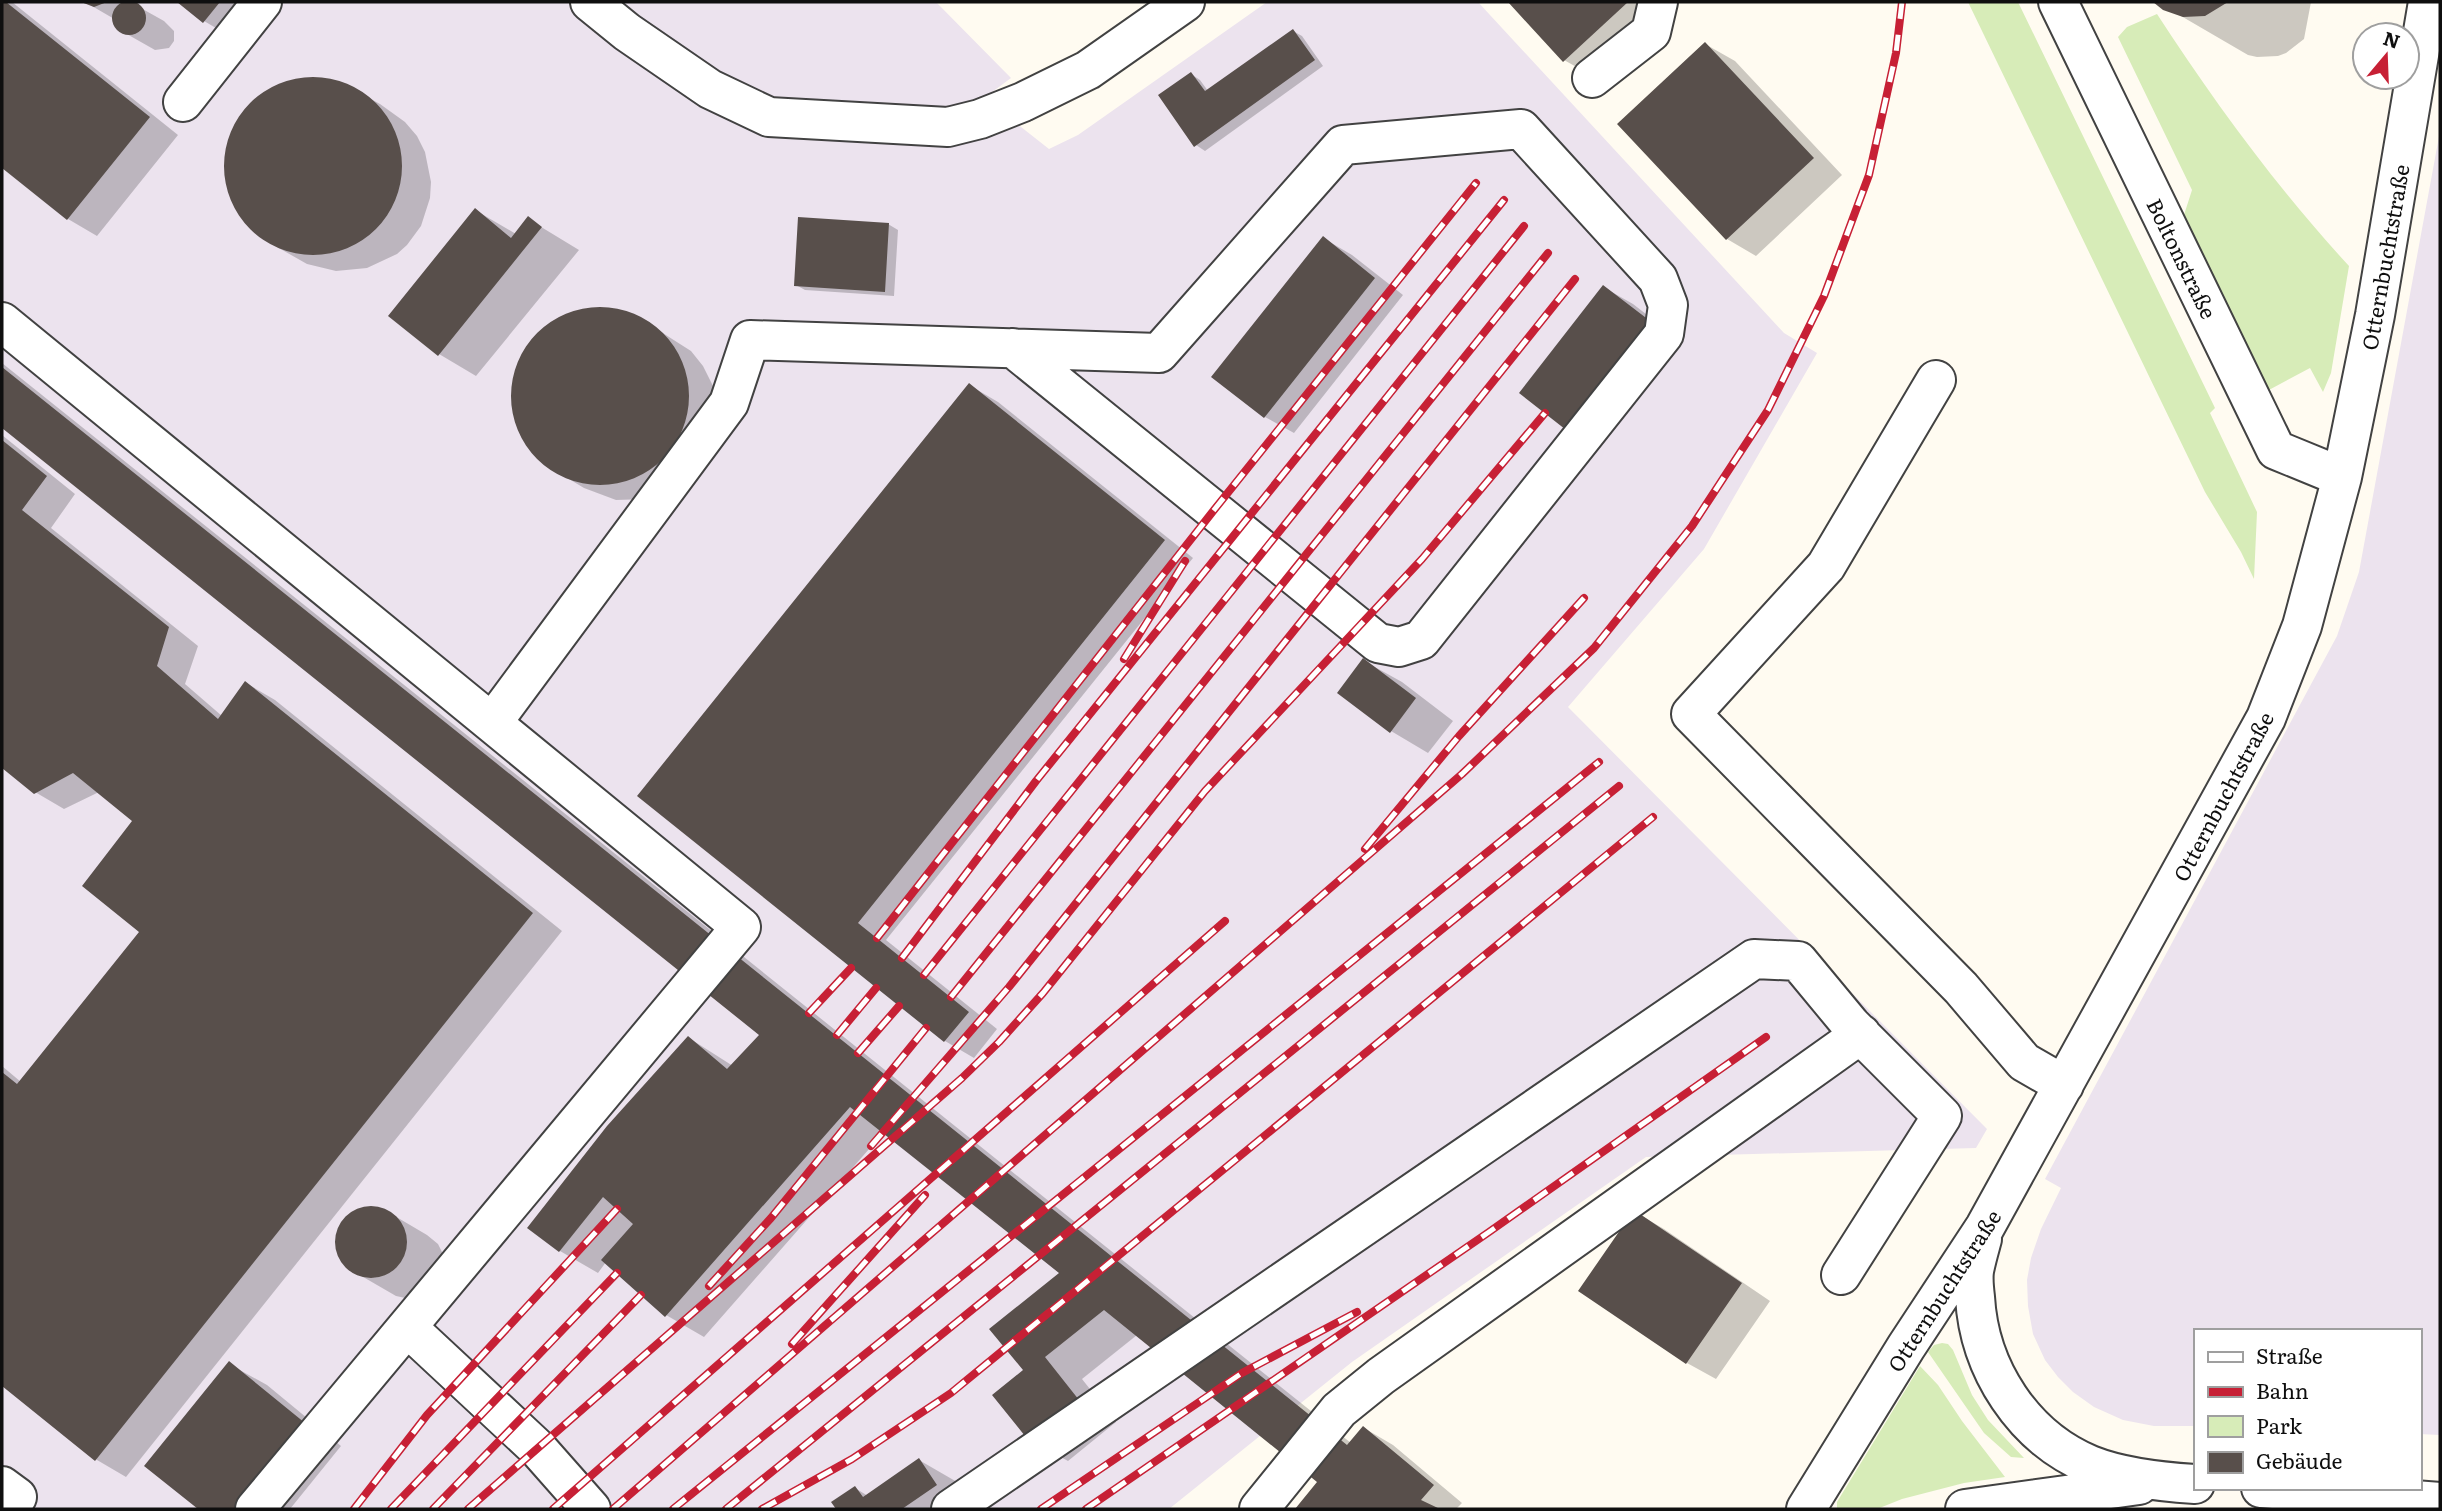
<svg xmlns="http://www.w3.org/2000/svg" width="2442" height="1511" viewBox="0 0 2442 1511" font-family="Literata,serif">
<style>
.industrial{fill:#ece3ee}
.green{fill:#d7ecb8}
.shadow{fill:#0003}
.building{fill:#584f4b}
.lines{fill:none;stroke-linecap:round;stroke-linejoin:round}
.minor-casing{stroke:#424242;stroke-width:42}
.minor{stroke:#fff;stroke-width:38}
.rail-casing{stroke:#c72035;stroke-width:8}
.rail{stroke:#fff;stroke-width:5;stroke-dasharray:16;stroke-linecap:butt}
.labels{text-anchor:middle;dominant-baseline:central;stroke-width:7;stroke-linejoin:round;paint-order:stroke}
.street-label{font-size:21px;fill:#0f0f0f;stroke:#fff}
</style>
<rect width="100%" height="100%" fill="#fffbf1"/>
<!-- industrial -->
<path class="industrial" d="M 2,2 L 936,2 L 1011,78 L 984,98 L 1049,149 L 1078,135 L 1267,2 L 1478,2 L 1784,333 L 1817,353 L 1704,549 L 1568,707 L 1987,1129 L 1976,1148 L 1646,1157 L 1352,1362 L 1169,1509 L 2,1509 Z
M 2440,131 L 2440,1435 L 2419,1434 L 2419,1331 L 2195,1331 L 2195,1426 L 2154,1426 L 2123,1420 L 2094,1407 L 2073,1392 L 2058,1377 L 2045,1360 L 2033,1334 L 2028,1306 L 2027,1280 L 2031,1258 L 2041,1229 L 2061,1188 L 2045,1179 L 2337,636 L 2359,572 Z"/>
<!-- green -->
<path class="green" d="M 1968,2 L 2018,2 L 2215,408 L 2210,413 L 2257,512 L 2254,579 L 2241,552 L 2205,492 Z
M 2157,14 C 2215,103 2277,188 2349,266 L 2331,373 L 2323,392 L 2310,368 L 2267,391 L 2183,218 L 2192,190 L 2118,37 L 2127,27 Z
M 1942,1343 L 1948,1344 L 1953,1350 L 1972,1395 L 1988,1420 L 2024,1458 L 2011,1457 L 1984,1433 L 1928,1352 L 1934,1345 Z
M 1920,1366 L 1938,1385 L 1962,1421 L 2005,1477 L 1964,1483 L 1902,1499 L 1877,1509 L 1837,1509 L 1837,1502 Z"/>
<!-- shadow -->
<path class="shadow" d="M 2,2 L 12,2 L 178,135 L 97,236 L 68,219 L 2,166 Z
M 85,2 L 138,2 L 139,7 L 164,21 L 174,31 L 174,41 L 169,48 L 155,50 L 125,33 L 115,23 L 116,20 Z
M 180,2 L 263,2 L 233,38 L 204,21 Z
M 1510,2 L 1675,2 L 1594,77 L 1564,60 Z
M 2157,2 L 2311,2 L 2304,39 L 2286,53 L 2278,56 L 2257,57 L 2248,55 Z
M 1293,31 L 1302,36 L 1323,66 L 1205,151 L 1196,145 L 1191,74 L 1200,80 L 1208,91 Z
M 1705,44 L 1735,61 L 1842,175 L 1756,256 L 1727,239 L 1620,124 Z
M 313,79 L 333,81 L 349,87 L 380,104 L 405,122 L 417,136 L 425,152 L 431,182 L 430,198 L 421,226 L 407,245 L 397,254 L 367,268 L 336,271 L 307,264 L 277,247 L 248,226 L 231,198 L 226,177 L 225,159 L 232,131 L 251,103 L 269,90 L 284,83 Z
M 475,210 L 516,234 L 528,219 L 579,250 L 476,376 L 439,354 Z
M 888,224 L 898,230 L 894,296 L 805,290 L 796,285 Z
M 1323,238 L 1352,255 L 1403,295 L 1294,433 L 1265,417 Z
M 1603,287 L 1633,304 L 1682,342 L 1600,448 L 1571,431 Z
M 613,309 L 629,313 L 647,323 L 691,351 L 703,366 L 715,390 L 648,499 L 616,500 L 584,488 L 554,470 L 535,456 L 521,436 L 515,420 L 512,388 L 516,369 L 524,351 L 546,326 L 566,315 L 583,310 Z
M 2,363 L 1351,1443 L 1364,1428 L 1393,1445 L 1462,1503 L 1456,1509 L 1297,1509 L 1320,1481 L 1137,1335 L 1082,1379 L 1116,1422 L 1068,1461 L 1030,1440 L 1026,1370 L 1061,1274 L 884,1132 L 704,1337 L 666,1315 L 606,1262 L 598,1273 L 560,1251 L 529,1228 L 689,1038 L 733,1066 L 768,1040 L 2,426 Z
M 969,385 L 998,402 L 1193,558 L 886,940 L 997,1029 L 974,1058 L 945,1041 L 639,796 Z
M 2,435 L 75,494 L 51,528 L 198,646 L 185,684 L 222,716 L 246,683 L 275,700 L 562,931 L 126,1477 L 97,1460 L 2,1384 L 2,1066 L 21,1082 L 141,931 L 135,821 L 99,792 L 64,809 L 35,792 L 2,766 Z
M 1364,661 L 1402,682 L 1453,721 L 1428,753 L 1391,731 Z
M 373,1208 L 388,1212 L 427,1235 L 438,1244 L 443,1254 L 444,1268 L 410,1299 L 396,1296 L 358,1274 L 345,1264 L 339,1254 L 336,1242 L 341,1224 L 351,1214 Z
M 1635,1212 L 1664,1229 L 1770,1301 L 1716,1379 L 1687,1363 Z
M 229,1364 L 267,1385 L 341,1446 L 290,1509 L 200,1509 L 147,1466 Z
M 919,1460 L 957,1482 L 974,1507 L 971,1509 L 838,1509 L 833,1503 L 855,1488 L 868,1496 Z"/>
<!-- building -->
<path class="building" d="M112 18a17 17 0 1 1 34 0a17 17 0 1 1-34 0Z
M 2,2 L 6,2 L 150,117 L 67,220 L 2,168 Z
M 81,2 L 107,2 L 94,7 Z
M 177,2 L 220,2 L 203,23 Z
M 1508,2 L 1628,2 L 1563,62 Z
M 2153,2 L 2228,2 L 2205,16 L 2183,17 L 2163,10 Z
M 1293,29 L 1315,60 L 1194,147 L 1158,95 L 1191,72 L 1205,91 Z
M 1705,42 L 1814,158 L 1726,240 L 1617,124 Z
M224 166a89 89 0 1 1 178 0a89 89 0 1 1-178 0Z
M 475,208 L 511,238 L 528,216 L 542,227 L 438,356 L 388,316 Z
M 798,217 L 889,223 L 885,292 L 794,286 Z
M 1323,236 L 1375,278 L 1264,418 L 1211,377 Z
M 1603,285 L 1654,324 L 1570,433 L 1519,393 Z
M511 396a89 89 0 1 1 178 0a89 89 0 1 1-178 0Z
M 2,367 L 1347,1445 L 1363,1426 L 1434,1485 L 1421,1500 L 1440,1509 L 1295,1509 L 1317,1482 L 1104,1310 L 1045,1357 L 1079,1400 L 1029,1441 L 992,1395 L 1023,1370 L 989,1329 L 1059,1273 L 850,1107 L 665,1317 L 601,1260 L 633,1224 L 603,1197 L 559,1252 L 527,1228 L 607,1126 L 688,1036 L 727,1069 L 759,1035 L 2,428 Z
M 969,383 L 1165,540 L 858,923 L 969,1012 L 944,1042 L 637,796 Z
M 2,440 L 47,476 L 22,510 L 169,627 L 157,666 L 218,719 L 245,681 L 533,913 L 95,1461 L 2,1386 L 2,1072 L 17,1084 L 139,932 L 82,886 L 132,821 L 73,773 L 34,794 L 2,768 Z
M 1363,658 L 1416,698 L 1390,733 L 1337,693 Z
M335 1242a36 36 0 1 1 72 0a36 36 0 1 1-72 0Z
M 1634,1210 L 1742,1283 L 1686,1364 L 1578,1291 Z
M 229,1361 L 305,1423 L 235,1509 L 198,1509 L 144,1466 Z
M 919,1458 L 937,1485 L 902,1509 L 836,1509 L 831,1502 L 855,1486 L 863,1497 Z"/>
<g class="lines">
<!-- minor casing -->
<g class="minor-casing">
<path id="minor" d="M 590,2 L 627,32 L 710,89 L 769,117 L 948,127 L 980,119 L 1023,102 L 1088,70 L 1185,2
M 2058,2 L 2276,450 L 2342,477
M 1592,78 L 1651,32 L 1658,2
M 183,102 L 262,2
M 2,322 L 741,927 L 255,1509
M 1936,380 L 1826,566 L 1691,714 L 1961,988 L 2024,1062 L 2064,1085
M 492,723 L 729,403 L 750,340 L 1159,353 L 1343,145 L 1521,129 L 1658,279 L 1668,305 L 1664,334 L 1421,640 L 1399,647 L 1378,643 L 1013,348
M 1982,1239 C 1979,1250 1976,1260 1974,1271 C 1973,1279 1974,1289 1975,1297 C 1979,1369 2023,1437 2090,1465 C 2120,1477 2163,1482 2195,1484
M 407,1327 L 538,1449 L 591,1509
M 2,1486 L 17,1497 L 7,1509
M 2261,1488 L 2440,1502
M 951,1509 L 1754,959 L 1798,961 L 1851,1025 L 1942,1116 L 1841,1275
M 1259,1509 L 1339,1410 L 1381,1376 L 1861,1034
M 1806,1509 L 1906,1347 L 1985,1227 L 2266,718 L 2302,626 L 2342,477 L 2375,315 L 2428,2
M 1965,1509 L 2139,1485"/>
</g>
<!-- minor -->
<use href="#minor" class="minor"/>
<!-- rail casing -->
<g class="rail-casing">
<path id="rail" d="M 1124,659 L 1185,561
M 1365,849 L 1459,736 L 1584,598
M 877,938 L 1214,510 L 1476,183
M 902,958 L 1036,781 L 1504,200
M 924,975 L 1524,226
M 951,997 L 1548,253
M 809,1013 L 851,968
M 837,1035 L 876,988
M 858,1053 L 899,1006
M 871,1146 L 1009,987 L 1575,279
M 709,1286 L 771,1218 L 926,1028
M 792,1344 L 925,1195
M 354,1509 L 427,1415 L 617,1209
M 391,1509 L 617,1273
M 433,1509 L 641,1295
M 468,1509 L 962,1078 L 999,1042 L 1043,993 L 1205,791 L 1422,559 L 1545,413
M 553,1509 L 1225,921
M 613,1509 L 1462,774 L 1594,648 L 1692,526 L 1768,410 L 1824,296 L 1869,175 L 1896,53 L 1902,2
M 673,1509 L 1599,762
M 726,1509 L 1619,786
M 762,1509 L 852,1459 L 951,1393 L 1653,817
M 1041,1509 L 1242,1373 L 1357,1312
M 1086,1509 L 1489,1232 L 1766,1037"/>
</g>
<!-- rail -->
<use href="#rail" class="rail"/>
</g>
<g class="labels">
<!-- street labels -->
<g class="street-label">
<text transform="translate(2384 257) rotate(-80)">Otternbuchtstraße</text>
<text transform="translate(2183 258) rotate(64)">Boltonstraße</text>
<text transform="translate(2222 796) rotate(-62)">Otternbuchtstraße</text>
<text transform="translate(1943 1290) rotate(-57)">Otternbuchtstraße</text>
</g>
</g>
<!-- border -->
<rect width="2442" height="1511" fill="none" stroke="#0f0f0f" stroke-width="7"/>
<!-- legend -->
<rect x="2194" y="1329" width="228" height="161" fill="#ffffff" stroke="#9f9f9f" stroke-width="2"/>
<rect x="2208" y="1352" width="35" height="10" fill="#ffffff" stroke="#9f9f9f" stroke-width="2"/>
<text x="2256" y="1364" font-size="21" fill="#0f0f0f">Straße</text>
<rect x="2208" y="1387" width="35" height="10" fill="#c72035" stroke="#9f9f9f" stroke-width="2"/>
<text x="2256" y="1399" font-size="21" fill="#0f0f0f">Bahn</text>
<rect x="2208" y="1416" width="35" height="21" fill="#d7ecb8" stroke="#9f9f9f" stroke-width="2"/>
<text x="2256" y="1434" font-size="21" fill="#0f0f0f">Park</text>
<rect x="2208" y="1452" width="35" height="21" fill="#584f4b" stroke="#9f9f9f" stroke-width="2"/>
<text x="2256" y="1469" font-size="21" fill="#0f0f0f">Gebäude</text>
<!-- north arrow -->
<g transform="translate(2386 56) rotate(19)"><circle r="33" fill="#ffffff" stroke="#9f9f9f" stroke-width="2"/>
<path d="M0-5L12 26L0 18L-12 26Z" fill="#c72035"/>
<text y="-10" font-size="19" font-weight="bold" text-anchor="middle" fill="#0f0f0f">N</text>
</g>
</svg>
